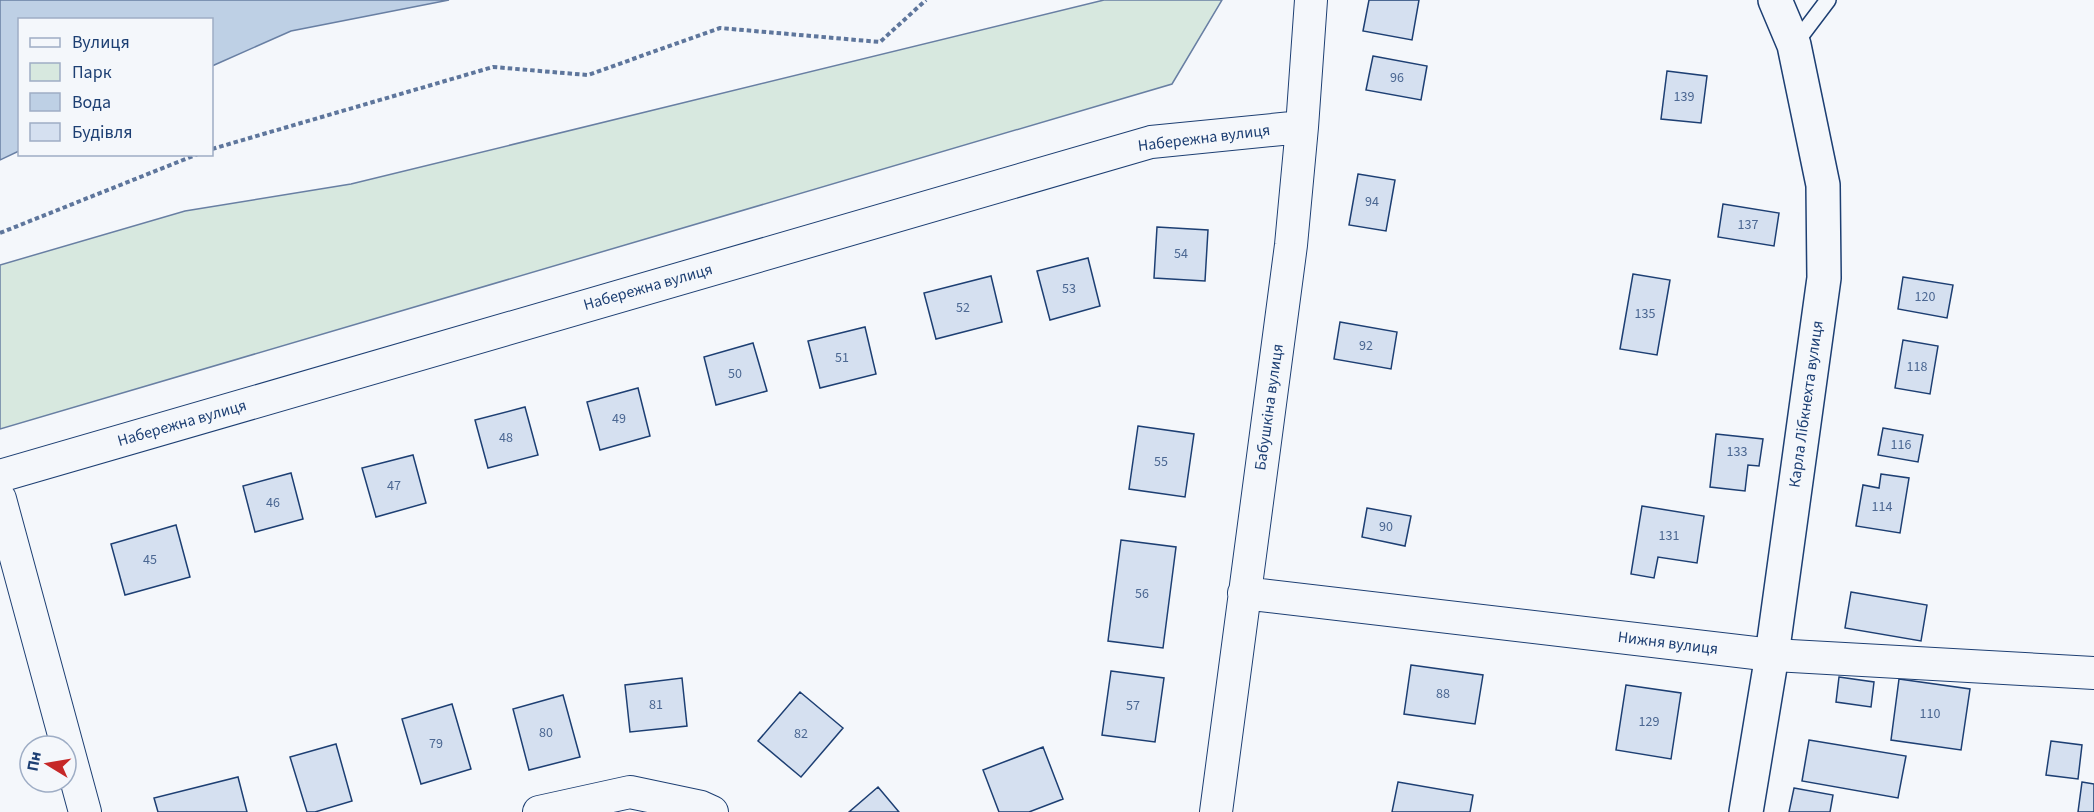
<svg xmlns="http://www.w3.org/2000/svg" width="2094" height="812" viewBox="0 0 2094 812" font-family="'Source Sans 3',sans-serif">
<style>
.green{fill:#d7e8df;stroke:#687fa3;stroke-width:1.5}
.water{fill:#bed0e5;stroke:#687fa3;stroke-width:1.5}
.building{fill:#d5e0f0;stroke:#1d3f73;stroke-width:1.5}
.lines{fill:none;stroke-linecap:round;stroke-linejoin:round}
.lane-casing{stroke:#1d3f73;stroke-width:18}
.street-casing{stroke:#1d3f73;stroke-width:34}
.secondary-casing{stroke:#1d3f73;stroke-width:36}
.path{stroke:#5e769c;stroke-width:4;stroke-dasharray:4.5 3;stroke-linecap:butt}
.lane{stroke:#f4f7fb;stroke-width:15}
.street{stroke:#f4f7fb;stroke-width:32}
.secondary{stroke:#f4f7fb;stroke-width:33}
.labels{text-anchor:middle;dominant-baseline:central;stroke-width:4.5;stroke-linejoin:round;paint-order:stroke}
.number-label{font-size:14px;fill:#4b6792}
.street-label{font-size:16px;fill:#1d3f73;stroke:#f4f7fb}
</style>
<rect width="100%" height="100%" fill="#f4f7fb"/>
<!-- green -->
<path class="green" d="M 1104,0 L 1222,0 L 1172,84 L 0,429 L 0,265 L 185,211 L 351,184 Z"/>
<!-- water -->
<path class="water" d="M 0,0 L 449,0 L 291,31 L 212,66 L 212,20 L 20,20 L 19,151 L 0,160 Z"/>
<!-- building -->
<path class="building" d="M 1369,0 L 1419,0 L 1412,40 L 1363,31 Z
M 1373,56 L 1427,66 L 1421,100 L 1366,90 Z
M 1667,71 L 1707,76 L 1701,123 L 1661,119 Z
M 1358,174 L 1395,180 L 1386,231 L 1349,225 Z
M 1723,204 L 1779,213 L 1774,246 L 1718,237 Z
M 1157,227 L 1208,230 L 1205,281 L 1154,278 Z
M 1088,258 L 1100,306 L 1050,320 L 1037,271 Z
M 1633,274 L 1670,280 L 1657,355 L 1620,349 Z
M 991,276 L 1002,322 L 936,339 L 924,293 Z
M 1903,277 L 1953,285 L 1947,318 L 1898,309 Z
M 1340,322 L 1397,332 L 1391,369 L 1334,359 Z
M 865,327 L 876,374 L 820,388 L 808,341 Z
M 1903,340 L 1938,346 L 1930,394 L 1895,388 Z
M 753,343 L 767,391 L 716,405 L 704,357 Z
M 638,388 L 650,436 L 600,450 L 587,402 Z
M 525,407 L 538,455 L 488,468 L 475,420 Z
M 1138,426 L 1194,434 L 1185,497 L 1129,489 Z
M 1883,428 L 1923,435 L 1918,462 L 1878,455 Z
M 1716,434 L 1763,439 L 1759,466 L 1748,465 L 1745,491 L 1710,487 Z
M 413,455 L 426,503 L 376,517 L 362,468 Z
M 291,473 L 303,519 L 255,532 L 243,486 Z
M 1881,474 L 1909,478 L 1900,533 L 1856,526 L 1863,485 L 1879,488 Z
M 1642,506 L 1704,516 L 1697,563 L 1658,557 L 1654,578 L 1631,574 Z
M 1367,508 L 1411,516 L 1405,546 L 1362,537 Z
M 176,525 L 190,577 L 125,595 L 111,544 Z
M 1121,540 L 1176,547 L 1163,648 L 1108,641 Z
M 1851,592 L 1927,605 L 1921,641 L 1845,628 Z
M 1411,665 L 1483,675 L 1475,724 L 1404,714 Z
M 1111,671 L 1164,678 L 1155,742 L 1102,735 Z
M 1839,677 L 1874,682 L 1871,707 L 1836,702 Z
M 682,678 L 687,726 L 630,732 L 625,685 Z
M 1899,679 L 1970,689 L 1961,750 L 1891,740 Z
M 1626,685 L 1681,693 L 1671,759 L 1616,750 Z
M 800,692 L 843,728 L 801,777 L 758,741 Z
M 563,695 L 580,757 L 529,770 L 513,709 Z
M 452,704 L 471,769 L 421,784 L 402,719 Z
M 1809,740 L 1906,756 L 1898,798 L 1802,781 Z
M 2051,741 L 2082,745 L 2078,779 L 2046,775 Z
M 336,744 L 352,801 L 315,812 L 307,812 L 290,757 Z
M 1043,747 L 1063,799 L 1029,812 L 999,812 L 983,770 Z
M 238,777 L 247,812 L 158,812 L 154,798 Z
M 1398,782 L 1473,795 L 1470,812 L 1392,812 Z
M 2082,782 L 2094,784 L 2094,812 L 2078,812 Z
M 878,787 L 899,812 L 849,812 Z
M 1794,788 L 1833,795 L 1830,812 L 1789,812 Z"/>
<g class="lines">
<!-- lane casing -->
<g class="lane-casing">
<path id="lane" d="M 1794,45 L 1828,0"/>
</g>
<!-- street casing -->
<g class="street-casing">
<path id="street" d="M 0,476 L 1151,142 L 1302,127
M 0,499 L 85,812
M 1244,593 L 1772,655 L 2094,673
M 539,812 L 630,792 L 701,807 L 712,812
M 1216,812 L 1291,245 L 1302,127 L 1311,0"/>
</g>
<!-- secondary casing -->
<g class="secondary-casing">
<path id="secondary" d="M 1746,812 L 1772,655 L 1824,278 L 1823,185 L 1794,45 L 1775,0"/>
</g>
<!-- path -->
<path class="path" d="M 212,149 L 493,67 L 588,75 L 720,28 L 880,42 L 926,0
M 0,233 L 198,154"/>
<!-- lane -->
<use href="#lane" class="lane"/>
<!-- street -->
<use href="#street" class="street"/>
<!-- secondary -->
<use href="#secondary" class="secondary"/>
</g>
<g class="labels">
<!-- number labels -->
<g class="number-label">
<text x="1397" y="78">96</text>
<text x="1684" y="97">139</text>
<text x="1372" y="202">94</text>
<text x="1748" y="225">137</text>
<text x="1181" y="254">54</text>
<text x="1069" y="289">53</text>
<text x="1925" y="297">120</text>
<text x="963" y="308">52</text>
<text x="1645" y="314">135</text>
<text x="1366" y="346">92</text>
<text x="842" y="358">51</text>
<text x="1917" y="367">118</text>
<text x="735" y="374">50</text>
<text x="619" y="419">49</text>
<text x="506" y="438">48</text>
<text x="1901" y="445">116</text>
<text x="1737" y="452">133</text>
<text x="1161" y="462">55</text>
<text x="394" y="486">47</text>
<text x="273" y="503">46</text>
<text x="1882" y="507">114</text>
<text x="1386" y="527">90</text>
<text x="1669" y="536">131</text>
<text x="150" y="560">45</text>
<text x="1142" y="594">56</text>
<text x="1443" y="694">88</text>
<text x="656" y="705">81</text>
<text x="1133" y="706">57</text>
<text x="1930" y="714">110</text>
<text x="1649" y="722">129</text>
<text x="546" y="733">80</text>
<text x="801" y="734">82</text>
<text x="436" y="744">79</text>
</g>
<!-- street labels -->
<g class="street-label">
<text transform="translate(1204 138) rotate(-7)">Набережна вулиця</text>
<text transform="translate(648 287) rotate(-16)">Набережна вулиця</text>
<text transform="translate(1806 404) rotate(-82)">Карла Лібкнехта вулиця</text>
<text transform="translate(1269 407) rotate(-82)">Бабушкіна вулиця</text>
<text transform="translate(182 423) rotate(-16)">Набережна вулиця</text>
<text transform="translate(1668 643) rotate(7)">Нижня вулиця</text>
</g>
</g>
<!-- legend -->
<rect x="18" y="18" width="195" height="138" fill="#f4f7fb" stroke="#9eadc5" stroke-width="1.5"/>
<rect x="30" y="38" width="30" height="9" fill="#f4f7fb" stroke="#9eadc5" stroke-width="1.5"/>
<text x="72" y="48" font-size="18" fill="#1d3f73">Вулиця</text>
<rect x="30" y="63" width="30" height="18" fill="#d7e8df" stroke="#9eadc5" stroke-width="1.5"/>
<text x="72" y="78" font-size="18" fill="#1d3f73">Парк</text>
<rect x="30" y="93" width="30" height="18" fill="#bed0e5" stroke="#9eadc5" stroke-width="1.5"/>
<text x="72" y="108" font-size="18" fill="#1d3f73">Вода</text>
<rect x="30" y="123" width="30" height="18" fill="#d5e0f0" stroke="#9eadc5" stroke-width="1.5"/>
<text x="72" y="138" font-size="18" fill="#1d3f73">Будівля</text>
<!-- north arrow -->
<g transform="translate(48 764) rotate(281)"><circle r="28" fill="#f4f7fb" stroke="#9eadc5" stroke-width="1.5"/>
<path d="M0-4.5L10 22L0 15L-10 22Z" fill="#c62828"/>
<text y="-9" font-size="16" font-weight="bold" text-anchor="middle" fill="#1d3f73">Пн</text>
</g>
</svg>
